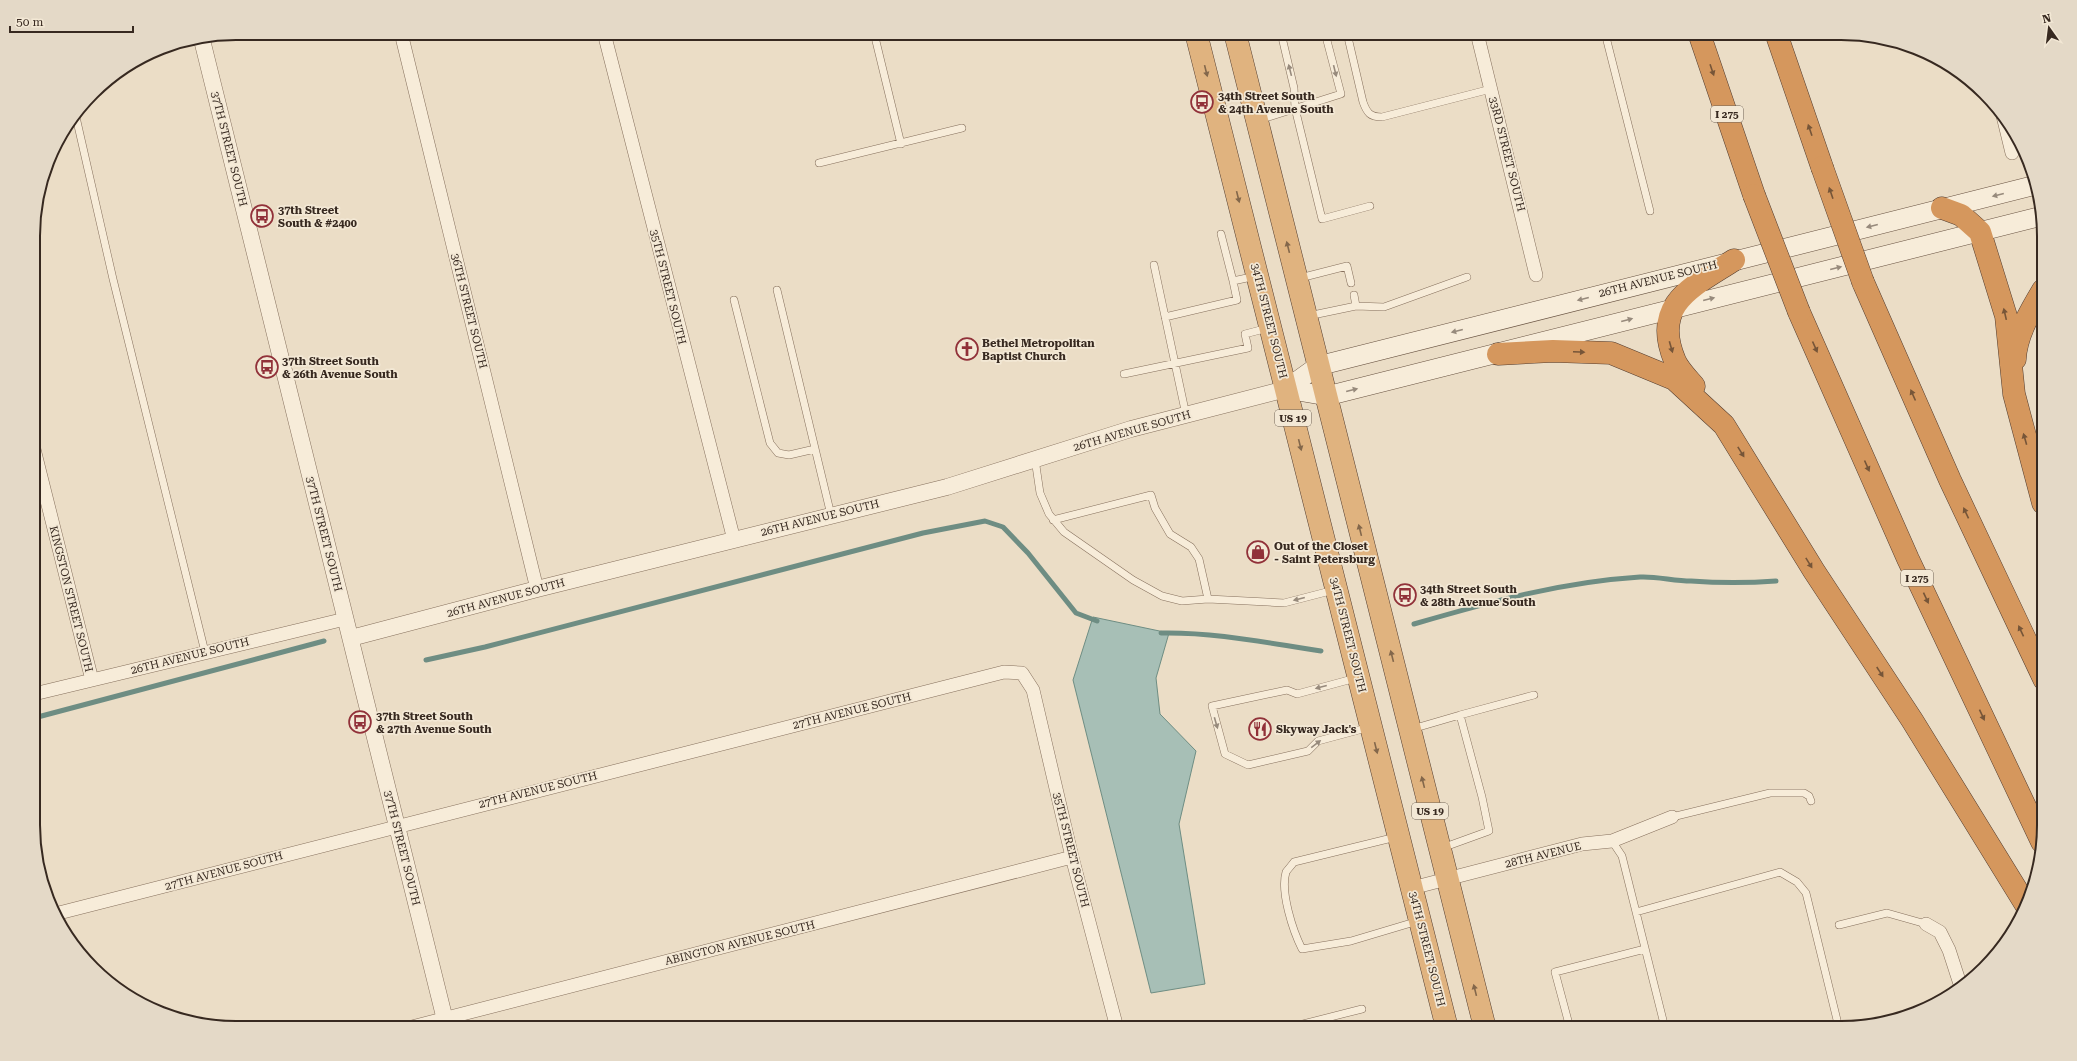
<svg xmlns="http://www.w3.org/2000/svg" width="2077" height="1061" viewBox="0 0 2077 1061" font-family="'Roboto Serif',serif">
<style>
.water{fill:#a7bfb6;stroke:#6e8d83}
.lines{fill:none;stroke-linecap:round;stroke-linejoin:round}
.stream{stroke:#6e8d83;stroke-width:5}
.service-casing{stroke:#86705d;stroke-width:8}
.minor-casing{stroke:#86705d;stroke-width:14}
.tertiary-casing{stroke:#86705d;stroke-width:17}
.secondary-casing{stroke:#675140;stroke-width:20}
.trunk-casing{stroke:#543e31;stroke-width:23}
.motorway-casing{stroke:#543e31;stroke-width:23}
.service{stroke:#f7ecd9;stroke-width:7}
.minor{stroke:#f7ecd9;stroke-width:13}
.tertiary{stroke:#f7ecd9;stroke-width:16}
.secondary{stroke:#f7ecd9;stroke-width:19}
.trunk{stroke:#e0b37f;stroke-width:22}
.motorway{stroke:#d5975d;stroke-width:22}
.motorway-bridge-casing{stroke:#543e31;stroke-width:23;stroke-linecap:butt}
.motorway-bridge{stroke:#d5975d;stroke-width:22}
.oneway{fill:#978a7c}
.oneway2{fill:#765538}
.oneway3{fill:#83674b}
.labels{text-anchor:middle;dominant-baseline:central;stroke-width:3.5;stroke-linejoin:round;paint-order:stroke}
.shield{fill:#f3e8d5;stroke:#6f6256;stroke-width:1}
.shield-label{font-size:10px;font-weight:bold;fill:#372920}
.poi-label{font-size:11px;font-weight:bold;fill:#372920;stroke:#f3e8d5;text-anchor:start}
.street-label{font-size:11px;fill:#372920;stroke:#f3e8d5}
.rim{fill:none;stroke:#372920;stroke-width:2}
</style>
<rect width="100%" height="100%" fill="#ebddc6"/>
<!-- water -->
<path class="water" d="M 1093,617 L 1169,633 L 1156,678 L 1160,714 L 1196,751 L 1179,824 L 1205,984 L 1151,993 L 1073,680 Z"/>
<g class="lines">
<!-- stream -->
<path class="stream" d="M 1414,624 C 1490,602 1560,582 1640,577 C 1656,576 1674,581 1691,581 C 1719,583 1748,583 1776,581
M 1161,633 C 1216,632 1267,643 1321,651
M 426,660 L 485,647 L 923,533 L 985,521 L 1003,527 L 1028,553 L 1076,613 L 1097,621
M 34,718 L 324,641"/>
<!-- service casing -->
<g class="service-casing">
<path id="service" d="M 874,33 L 901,144
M 1281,33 L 1294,88 L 1295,108 L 1322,219 L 1370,206
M 1347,33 L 1363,102 C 1367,113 1370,117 1382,117 L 1491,89
M 1605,33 L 1650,211
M 76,117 L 113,279 L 205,652
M 1259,120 L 1341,94 L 1325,33
M 819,163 L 962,128
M 1221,234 L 1233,281
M 1154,265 L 1186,415
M 1300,278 L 1347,266 L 1351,283
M 777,290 L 831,515
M 734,300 L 770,443 L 778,453 L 789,455 L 815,449
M 1356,306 L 1384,307 L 1467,277
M 1308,316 L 1356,306 L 1354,295
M 1165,317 L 1237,300 L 1233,281 L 1256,276
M 1124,374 L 1248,348 L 1245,334 L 1268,328
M 1035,459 L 1040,493 L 1049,514 L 1064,532 L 1133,580 L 1162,596 L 1182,601 L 1208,599 L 1284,603 L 1334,590
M 1053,520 L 1151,495 L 1155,508 L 1170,534 L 1191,547 L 1199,559 L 1208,599
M 1356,678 L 1297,694 L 1287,690 L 1212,706 L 1225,754 L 1248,765 L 1308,751 L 1318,741 L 1370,727
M 1460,715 L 1534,695
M 1412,729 L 1460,715 L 1482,797 L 1489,831 L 1442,848
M 1672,817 L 1770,793 L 1804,793 L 1809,796 L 1811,801
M 1396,837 L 1294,862 C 1292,865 1288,869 1286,872 C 1280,892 1293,931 1302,949 L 1351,941 L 1418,921
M 1612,841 L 1622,856 L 1665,1028
M 1636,912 L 1780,872 L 1797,882 L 1806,893 L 1839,1028
M 1839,925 L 1887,913 L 1926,924
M 1287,1028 L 1362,1009
M 1570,1028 L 1555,972 L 1645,949"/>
</g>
<!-- minor casing -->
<g class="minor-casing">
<path id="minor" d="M 401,33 L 537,589
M 604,33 L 734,540
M 1477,33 L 1536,275
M 2003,116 L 2012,153
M 34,449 L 92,680
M 34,694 L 345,619
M 1412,888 L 1582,844 L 1612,841 L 1672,817
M 55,914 L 1004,672 L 1022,673 L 1033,690 L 1072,857 L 1117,1028
M 1926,924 L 1940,932 L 1949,950 L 1961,987
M 408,1028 L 1072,857"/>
</g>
<!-- tertiary casing -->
<g class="tertiary-casing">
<path id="tertiary" d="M 202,40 L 447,1028
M 351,638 L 537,589 L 947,487 L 1131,429 L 1286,389"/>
</g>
<!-- secondary casing -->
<g class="secondary-casing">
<path id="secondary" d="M 1286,389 L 1318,366 L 2036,185
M 1286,389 L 1327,396 L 2042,216"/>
</g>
<!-- trunk casing -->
<g class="trunk-casing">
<path id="trunk" d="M 1196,33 L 1447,1028
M 1235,33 L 1485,1028"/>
</g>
<!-- motorway casing -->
<g class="motorway-casing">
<path id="motorway" d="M 1699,33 L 1754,195
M 1776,33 L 1822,167
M 1942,208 L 1961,215 L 1980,232 L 2006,316 L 2014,394 L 2043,503
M 1863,282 L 1950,480 L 2044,679
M 1799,312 L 1908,559 L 2042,842
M 1498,354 L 1553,351 L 1611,353 L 1674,379 L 1724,425 L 1814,571 L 1912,720 L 2026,905
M 2015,359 C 2016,335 2031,310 2043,290
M 1694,386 C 1688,379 1679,370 1675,361 C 1651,304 1692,287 1734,260"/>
</g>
<!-- service -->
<use href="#service" class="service"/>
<!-- minor -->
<use href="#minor" class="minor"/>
<!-- tertiary -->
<use href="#tertiary" class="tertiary"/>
<!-- secondary -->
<use href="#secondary" class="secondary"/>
<!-- trunk -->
<use href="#trunk" class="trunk"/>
<!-- motorway -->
<use href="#motorway" class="motorway"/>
<!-- motorway-bridge casing -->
<g class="motorway-bridge-casing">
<path id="motorway-bridge" d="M 1822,167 L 1863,282
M 1754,195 L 1799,312"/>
</g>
<!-- motorway-bridge -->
<use href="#motorway-bridge" class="motorway-bridge"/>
</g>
<!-- one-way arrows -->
<defs><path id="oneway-solid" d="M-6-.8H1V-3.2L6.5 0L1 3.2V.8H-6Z"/></defs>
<g class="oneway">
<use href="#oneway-solid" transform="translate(1290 70) rotate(-104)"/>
<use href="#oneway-solid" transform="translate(1335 71) rotate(76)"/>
<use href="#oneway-solid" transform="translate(1998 195) rotate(166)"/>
<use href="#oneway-solid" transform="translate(1872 226) rotate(166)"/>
<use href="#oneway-solid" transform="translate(1836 268) rotate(-14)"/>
<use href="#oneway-solid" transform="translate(1583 299) rotate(166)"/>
<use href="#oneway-solid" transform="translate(1709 299) rotate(-14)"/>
<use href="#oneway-solid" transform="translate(1627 320) rotate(-15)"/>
<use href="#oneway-solid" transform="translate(1457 331) rotate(166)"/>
<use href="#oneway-solid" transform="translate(1352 390) rotate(-14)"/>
<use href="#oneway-solid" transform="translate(1299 599) rotate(166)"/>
<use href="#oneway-solid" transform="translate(1321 687) rotate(165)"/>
<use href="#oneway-solid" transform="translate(1216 723) rotate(74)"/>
<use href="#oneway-solid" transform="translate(1316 744) rotate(-37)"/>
</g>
<g class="oneway2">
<use href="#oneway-solid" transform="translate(1712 70) rotate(71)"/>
<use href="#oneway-solid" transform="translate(1810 130) rotate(-109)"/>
<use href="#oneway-solid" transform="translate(1831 193) rotate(-109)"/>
<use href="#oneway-solid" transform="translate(2005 314) rotate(-103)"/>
<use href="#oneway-solid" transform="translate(1671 347) rotate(74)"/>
<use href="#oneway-solid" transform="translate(1815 347) rotate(66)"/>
<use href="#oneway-solid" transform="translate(1579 352) rotate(2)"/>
<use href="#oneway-solid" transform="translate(1913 395) rotate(-114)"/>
<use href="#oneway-solid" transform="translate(2025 439) rotate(-106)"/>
<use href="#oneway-solid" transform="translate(1741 452) rotate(58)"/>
<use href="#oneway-solid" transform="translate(1867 466) rotate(66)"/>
<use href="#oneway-solid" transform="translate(1966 513) rotate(-115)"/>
<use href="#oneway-solid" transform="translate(1809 563) rotate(58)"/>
<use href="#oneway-solid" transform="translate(1926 598) rotate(65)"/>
<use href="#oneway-solid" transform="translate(2021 631) rotate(-115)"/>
<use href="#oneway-solid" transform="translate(1880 672) rotate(57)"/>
<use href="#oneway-solid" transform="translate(1982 715) rotate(65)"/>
</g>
<g class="oneway3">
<use href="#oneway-solid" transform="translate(1206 71) rotate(76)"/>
<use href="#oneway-solid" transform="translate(1238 197) rotate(76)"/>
<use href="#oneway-solid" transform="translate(1288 247) rotate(-104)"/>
<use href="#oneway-solid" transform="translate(1300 445) rotate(76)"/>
<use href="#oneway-solid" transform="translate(1360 530) rotate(-104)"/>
<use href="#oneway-solid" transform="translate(1392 656) rotate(-104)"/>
<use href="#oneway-solid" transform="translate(1376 748) rotate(76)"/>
<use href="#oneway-solid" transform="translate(1423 782) rotate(-104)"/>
<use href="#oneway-solid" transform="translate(1475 990) rotate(-104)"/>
</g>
<!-- icons -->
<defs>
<g id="bus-ring" transform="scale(1.15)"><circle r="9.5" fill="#f3e8d5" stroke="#913139" stroke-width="1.5"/><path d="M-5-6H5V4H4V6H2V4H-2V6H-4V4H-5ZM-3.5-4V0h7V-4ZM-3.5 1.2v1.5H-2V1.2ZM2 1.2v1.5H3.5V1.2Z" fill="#913139"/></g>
<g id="church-ring" transform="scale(1.15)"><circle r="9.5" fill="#f3e8d5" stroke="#913139" stroke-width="1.5"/><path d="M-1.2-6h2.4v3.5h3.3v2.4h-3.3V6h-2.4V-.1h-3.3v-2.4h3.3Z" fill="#913139"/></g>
<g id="shop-ring" transform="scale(1.15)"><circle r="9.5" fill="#f3e8d5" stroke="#913139" stroke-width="1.5"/><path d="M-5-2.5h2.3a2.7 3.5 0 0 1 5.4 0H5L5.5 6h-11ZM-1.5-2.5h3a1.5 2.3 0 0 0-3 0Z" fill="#913139"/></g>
<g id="restaurant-ring" transform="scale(1.15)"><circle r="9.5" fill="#f3e8d5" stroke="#913139" stroke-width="1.5"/><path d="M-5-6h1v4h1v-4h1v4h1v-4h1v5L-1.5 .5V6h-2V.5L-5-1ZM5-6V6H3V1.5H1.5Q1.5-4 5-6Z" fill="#913139"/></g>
</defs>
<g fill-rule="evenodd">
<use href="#bus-ring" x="1202" y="102"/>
<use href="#bus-ring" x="262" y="216"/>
<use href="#church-ring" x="967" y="349"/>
<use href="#bus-ring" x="267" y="367"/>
<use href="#shop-ring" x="1258" y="552"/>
<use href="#bus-ring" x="1405" y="595"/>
<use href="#bus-ring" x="360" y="722"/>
<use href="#restaurant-ring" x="1260" y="729"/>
</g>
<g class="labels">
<!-- shield labels -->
<g class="shield">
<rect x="1711" y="106" width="32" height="16" rx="3"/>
<rect x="1275" y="410" width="36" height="16" rx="3"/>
<rect x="1901" y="570" width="32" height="16" rx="3"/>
<rect x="1412" y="803" width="36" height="16" rx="3"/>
</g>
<g class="shield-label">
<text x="1727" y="114">I 275</text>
<text x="1293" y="418">US 19</text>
<text x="1917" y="578">I 275</text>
<text x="1430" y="811">US 19</text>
</g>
<!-- poi labels -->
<g class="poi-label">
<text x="1218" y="96">34th Street South<tspan x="1218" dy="13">&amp; 24th Avenue South</tspan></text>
<text x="278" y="210">37th Street<tspan x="278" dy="13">South &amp; #2400</tspan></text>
<text x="982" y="343">Bethel Metropolitan<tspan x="982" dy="13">Baptist Church</tspan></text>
<text x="282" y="361">37th Street South<tspan x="282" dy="13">&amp; 26th Avenue South</tspan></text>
<text x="1274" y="546">Out of the Closet<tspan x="1274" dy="13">- Saint Petersburg</tspan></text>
<text x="1420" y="589">34th Street South<tspan x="1420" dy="13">&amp; 28th Avenue South</tspan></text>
<text x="376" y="716">37th Street South<tspan x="376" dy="13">&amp; 27th Avenue South</tspan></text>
<text x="1276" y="729">Skyway Jack's</text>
</g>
<!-- street labels -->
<g class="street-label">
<text transform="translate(229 149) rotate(76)">37TH STREET SOUTH</text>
<text transform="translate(1507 154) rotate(76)">33RD STREET SOUTH</text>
<text transform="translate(1658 279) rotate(-14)">26TH AVENUE SOUTH</text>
<text transform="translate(668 287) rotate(76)">35TH STREET SOUTH</text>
<text transform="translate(469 311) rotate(76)">36TH STREET SOUTH</text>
<text transform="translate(1269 321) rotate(76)">34TH STREET SOUTH</text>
<text transform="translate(1132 431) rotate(-16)">26TH AVENUE SOUTH</text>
<text transform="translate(820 518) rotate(-14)">26TH AVENUE SOUTH</text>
<text transform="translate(324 534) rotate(76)">37TH STREET SOUTH</text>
<text transform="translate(506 598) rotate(-15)">26TH AVENUE SOUTH</text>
<text transform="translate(71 599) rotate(76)">KINGSTON STREET SOUTH</text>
<text transform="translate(1348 635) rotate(76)">34TH STREET SOUTH</text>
<text transform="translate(190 656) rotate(-14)">26TH AVENUE SOUTH</text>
<text transform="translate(852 711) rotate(-14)">27TH AVENUE SOUTH</text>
<text transform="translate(538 790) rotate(-14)">27TH AVENUE SOUTH</text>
<text transform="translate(402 848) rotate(76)">37TH STREET SOUTH</text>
<text transform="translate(1071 850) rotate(76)">35TH STREET SOUTH</text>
<text transform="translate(1543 855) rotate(-14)">28TH AVENUE</text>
<text transform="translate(224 871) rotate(-15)">27TH AVENUE SOUTH</text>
<text transform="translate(740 943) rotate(-14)">ABINGTON AVENUE SOUTH</text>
<text transform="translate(1427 949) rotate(76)">34TH STREET SOUTH</text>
</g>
</g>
<!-- crop -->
<path d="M0 0H2077V1061H0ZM236 40H1841A196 196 0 0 1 2037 236V825A196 196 0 0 1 1841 1021H236A196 196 0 0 1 40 825V236A196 196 0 0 1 236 40Z" fill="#e4d9c7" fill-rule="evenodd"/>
<path class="rim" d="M236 40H1841A196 196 0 0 1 2037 236V825A196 196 0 0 1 1841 1021H236A196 196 0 0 1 40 825V236A196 196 0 0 1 236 40Z"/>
<!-- north arrow -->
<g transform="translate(2049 28) rotate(346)" stroke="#f3e8d5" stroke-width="3" paint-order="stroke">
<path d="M0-3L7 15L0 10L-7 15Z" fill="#372920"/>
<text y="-6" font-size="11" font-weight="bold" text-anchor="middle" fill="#372920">N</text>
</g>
<!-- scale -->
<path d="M10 26v6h123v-6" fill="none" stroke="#372920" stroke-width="2"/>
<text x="16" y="26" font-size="12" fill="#372920" stroke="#f3e8d5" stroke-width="3" paint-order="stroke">50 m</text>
</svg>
